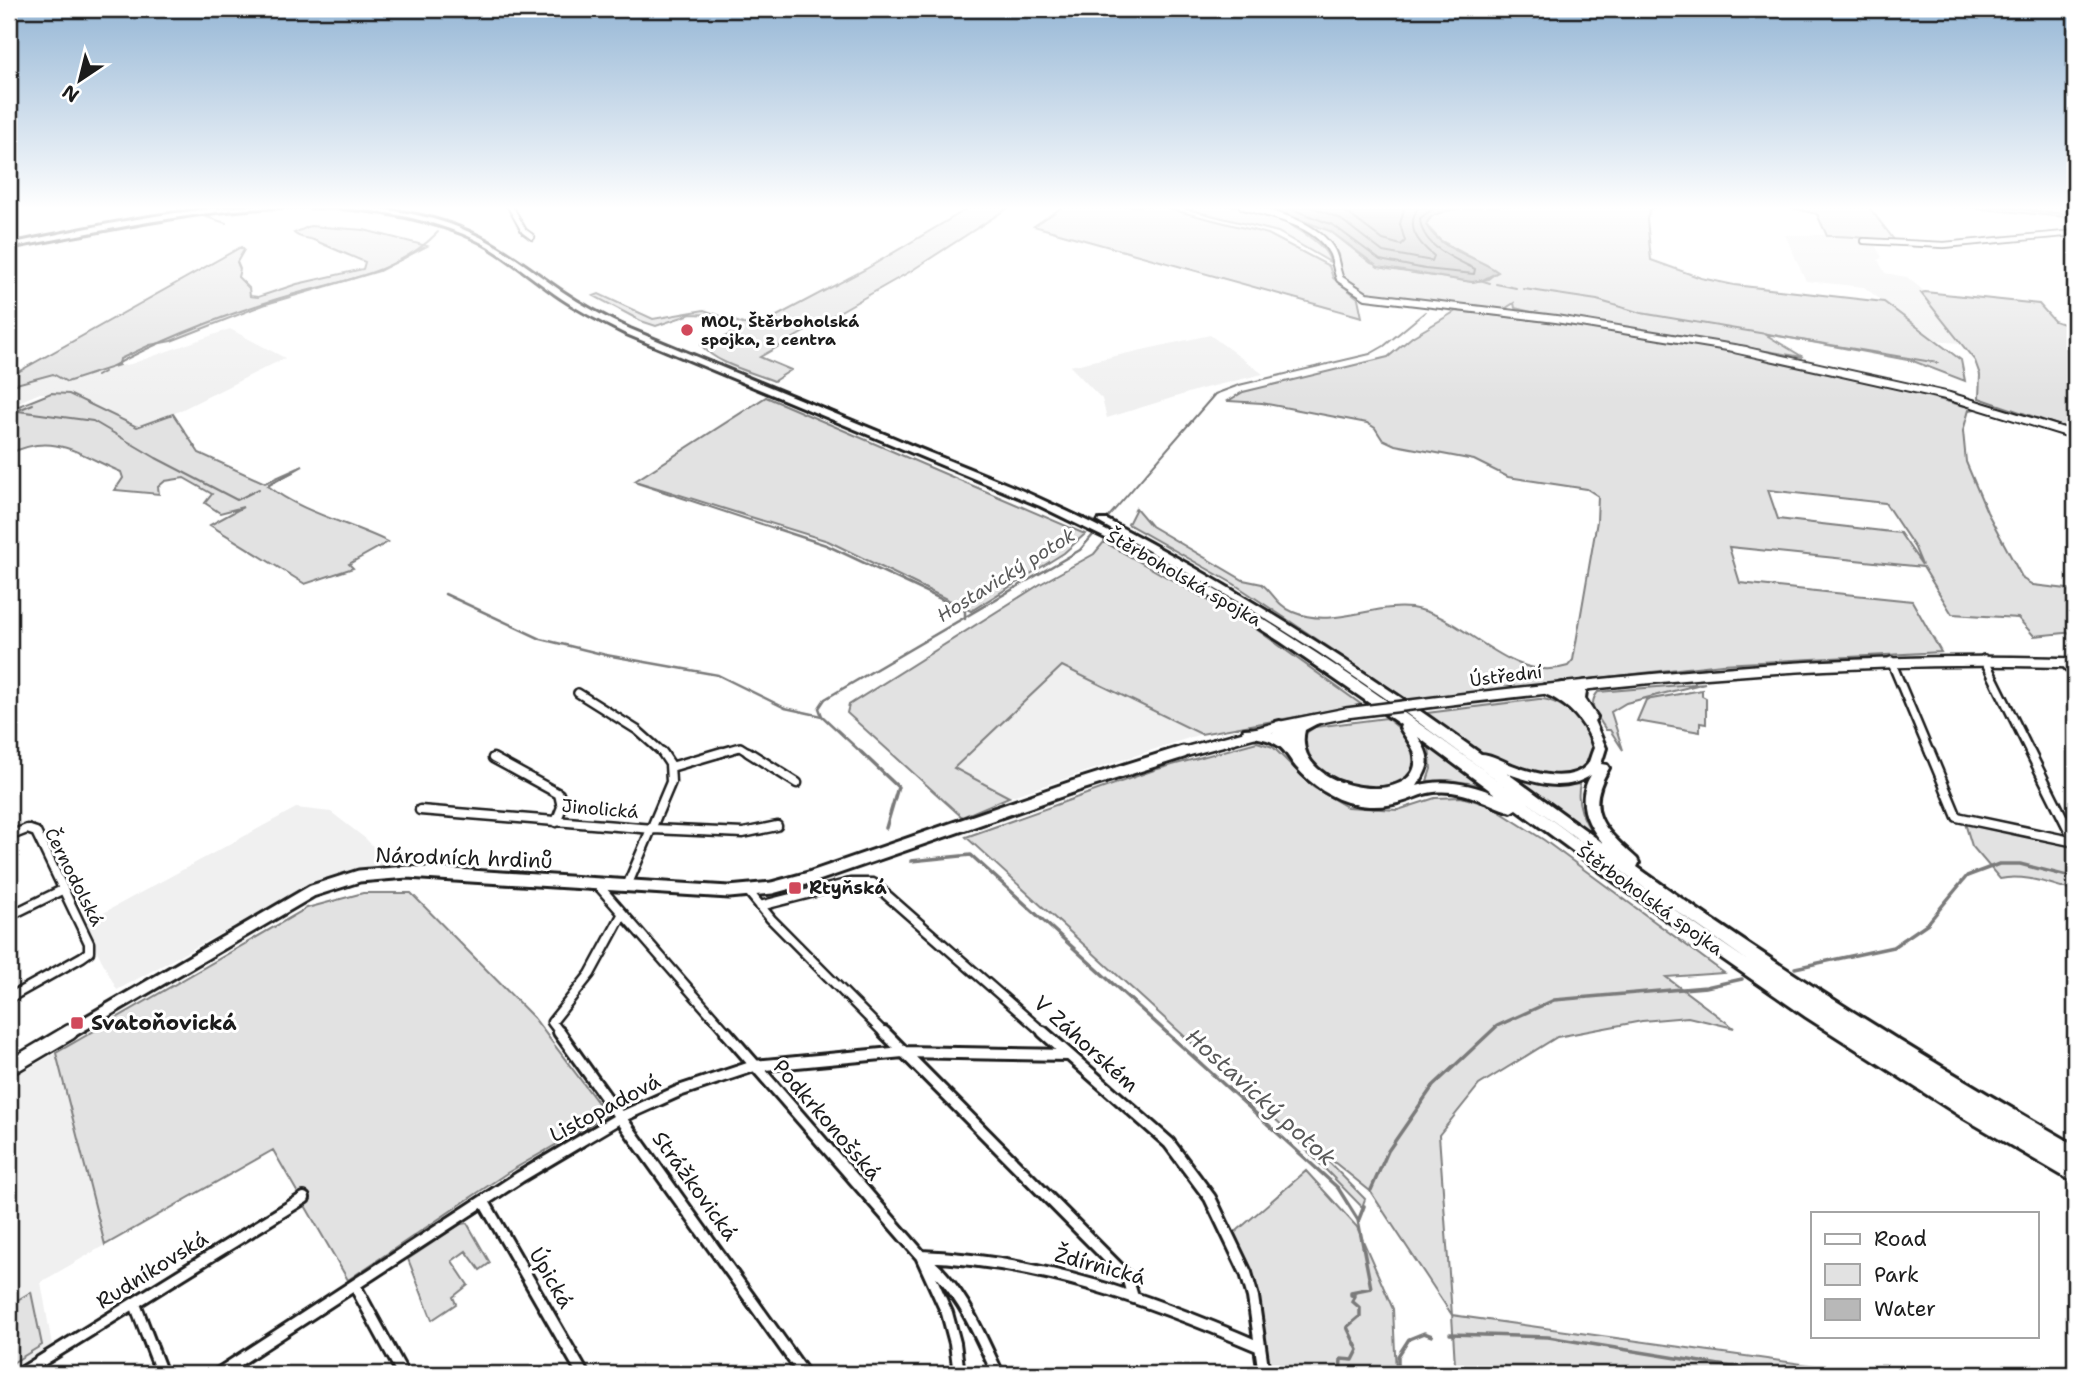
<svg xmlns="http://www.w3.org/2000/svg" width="2084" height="1383" viewBox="0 0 2084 1383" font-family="'Shantell Sans',sans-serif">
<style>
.built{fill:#f0f0f0}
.green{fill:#e2e2e2;stroke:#7f7f7f;stroke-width:2;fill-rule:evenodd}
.water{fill:#b8b8b8;stroke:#7a7a7a;stroke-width:2}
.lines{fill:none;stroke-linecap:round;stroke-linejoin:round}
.shore{stroke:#5a5a5a;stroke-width:2}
.stream-far2{stroke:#7a7a7a;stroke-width:2}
.stream-far1{stroke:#7a7a7a;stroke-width:2.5}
.stream{stroke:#7a7a7a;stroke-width:3.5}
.street-far3-casing{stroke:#1c1c1c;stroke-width:8}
.street-far2-casing{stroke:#1c1c1c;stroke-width:12}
.street-far1-casing{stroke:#1c1c1c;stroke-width:13}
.street-casing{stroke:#1c1c1c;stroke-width:16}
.secondary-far4-casing{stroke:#1c1c1c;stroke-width:10}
.secondary-far3-casing{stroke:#1c1c1c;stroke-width:11}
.secondary-far2-casing{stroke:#1c1c1c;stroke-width:14}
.secondary-far1-casing{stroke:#1c1c1c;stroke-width:17}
.secondary-casing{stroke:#1c1c1c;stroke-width:19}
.highway-casing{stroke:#1c1c1c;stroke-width:6}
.street-far3{stroke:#fff;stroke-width:4.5}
.street-far2{stroke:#fff;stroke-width:7}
.street-far1{stroke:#fff;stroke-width:8}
.street{stroke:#fff;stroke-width:10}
.secondary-far4{stroke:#fff;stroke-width:6}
.secondary-far3{stroke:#fff;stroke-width:7}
.secondary-far2{stroke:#fff;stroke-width:9}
.secondary-far1{stroke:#fff;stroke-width:11}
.secondary{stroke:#fff;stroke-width:14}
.highway{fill:#fff;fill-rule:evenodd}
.secondary-bridge-casing{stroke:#1c1c1c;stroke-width:14;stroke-linecap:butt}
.secondary-bridge{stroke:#fff;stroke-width:9}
.poi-dot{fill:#d1495b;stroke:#fff;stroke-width:2.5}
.labels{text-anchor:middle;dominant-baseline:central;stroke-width:6;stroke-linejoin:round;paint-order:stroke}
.far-poi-label{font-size:16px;font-weight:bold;fill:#1c1c1c;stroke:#fff;text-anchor:start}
.street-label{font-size:18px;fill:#1c1c1c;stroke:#fff}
.poi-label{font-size:18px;font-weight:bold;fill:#1c1c1c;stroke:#fff;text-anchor:start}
.water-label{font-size:19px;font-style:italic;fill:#5a5a5a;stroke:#fff}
.near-street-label{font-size:21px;fill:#1c1c1c;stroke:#fff}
.near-poi-label{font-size:21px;font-weight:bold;fill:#1c1c1c;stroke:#fff;text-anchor:start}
.near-water-label{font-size:23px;font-style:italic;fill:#5a5a5a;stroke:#fff}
</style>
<rect width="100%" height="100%" fill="#fff"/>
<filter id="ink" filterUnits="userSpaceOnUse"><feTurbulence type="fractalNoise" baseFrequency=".0143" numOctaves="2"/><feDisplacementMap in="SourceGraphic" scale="14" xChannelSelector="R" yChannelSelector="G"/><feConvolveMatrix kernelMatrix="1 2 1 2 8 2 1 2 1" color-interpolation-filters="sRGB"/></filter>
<g filter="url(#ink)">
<!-- built -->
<path class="built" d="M 1785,235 L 1851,235 L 1874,244 L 1882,257 L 1878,260 L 1885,273 L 1907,277 L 1925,292 L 1921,294 L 1960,343 L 1934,341 L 1864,287 L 1806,281 Z
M 230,329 L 285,358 L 173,414 L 137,427 L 69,394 L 40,393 L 9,406 L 9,386 L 53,374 L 67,382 L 100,369 L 131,364 Z
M 1210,335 L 1263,374 L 1201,389 L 1107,418 L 1102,399 L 1070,366 Z
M 1062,666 L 1201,734 L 1009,797 L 954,768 Z
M 296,808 L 331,812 L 366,839 L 393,867 L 352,869 L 311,884 L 117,990 L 83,924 Z
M 56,1053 L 105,1245 L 41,1282 L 52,1345 L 9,1371 L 9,1079 Z"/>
<!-- green -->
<path class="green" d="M 972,206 L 1011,206 L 911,271 L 760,357 L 791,370 L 774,381 C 752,372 716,364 701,345 L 714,343 L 735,331 L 733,327 L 714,318 L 715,315 L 691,314 L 656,326 L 641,321 L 594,296 L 599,294 L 653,319 L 704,310 L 743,324 L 760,325 L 866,269 Z
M 1064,206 L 1158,206 L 1268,234 L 1329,266 L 1333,278 L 1358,298 L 1362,317 L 1034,226 Z
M 1175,206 C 1194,206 1215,204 1235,206 C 1260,208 1325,236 1330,262 L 1278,232 Z
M 1248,206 L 1264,206 L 1330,231 L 1371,263 L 1388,269 L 1472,282 L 1488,279 L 1497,272 L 1440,240 L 1426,225 L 1431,216 L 1446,211 L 1481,206 L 1663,206 L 1650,209 L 1647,219 L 1651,260 L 1701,278 L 1734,285 L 1884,302 L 1961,360 L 1965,381 L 1913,361 L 1763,333 L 1803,357 L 1544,315 L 1515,308 L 1514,303 L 1503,310 L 1367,294 L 1346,281 L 1341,274 L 1338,254 L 1332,245 L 1317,234 Z
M 1784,206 L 1868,206 L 1895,241 C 1872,239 1850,235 1827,236 L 1817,214 Z
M 1952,206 L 2075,206 L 2075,218 Z
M 310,226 L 364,230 L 427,246 L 379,271 L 266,304 L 171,341 L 150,345 L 120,359 L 119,365 L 67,382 L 53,374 L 9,386 L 9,377 L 241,247 L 244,250 L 237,262 L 240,269 L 238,277 L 249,288 L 250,296 L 258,297 L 297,284 L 363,269 L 365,262 C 348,255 332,248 316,241 C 308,237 300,239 294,233 Z
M 1925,292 L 2039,304 L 2054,321 L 2075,328 L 2075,431 L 1979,398 L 1980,375 L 1975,361 L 1921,293 Z
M 1456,311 L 1576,325 L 1794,361 L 1976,409 L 1969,410 L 1963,431 L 1966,462 L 1987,512 L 2023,579 L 2033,585 L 2075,590 L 2075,632 L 2034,636 L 2018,618 L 1952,614 L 1923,567 L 1729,547 L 1740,583 L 1912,601 L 1941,652 L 1722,664 L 1408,700 L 1234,584 L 1128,524 L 1136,508 L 1151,526 L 1243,580 L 1262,584 C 1273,593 1278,606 1293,612 C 1335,630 1379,599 1421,610 C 1472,623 1511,684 1568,666 L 1573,660 L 1597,521 L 1598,496 L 1587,489 L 1508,477 L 1474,460 L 1395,445 L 1382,439 L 1375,428 L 1367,423 L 1262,403 L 1228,401 L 1243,392 L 1388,357 L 1412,337 ZM 1768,490 L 1885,503 L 1915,548 L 1922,565 L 1900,533 L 1778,519 Z
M 774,388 L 1094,521 L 1093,523 L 771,389 Z
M 51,393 L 69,394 L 137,427 L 173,414 L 199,453 L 265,483 L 303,466 L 268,486 C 302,513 350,523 388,542 L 349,564 L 353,568 L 305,584 L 210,525 L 243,507 L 220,513 L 205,503 L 212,494 L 184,478 L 165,481 L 158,487 L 159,494 L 115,490 L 123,478 L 121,472 C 80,455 54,431 9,454 L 9,410 Z
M 766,397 L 1085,534 L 1064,553 L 971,611 L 828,541 L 635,481 Z
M 1104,542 L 1245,621 L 1362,705 L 1201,734 L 1062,666 L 954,768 L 1009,797 L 962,817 L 847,713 L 849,705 L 1042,583 L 1094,554 Z
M 1705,683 L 1626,703 L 1611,712 L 1623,750 L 1610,730 L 1606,730 C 1598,717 1586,705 1598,692 Z
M 1702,690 L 1702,696 L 1706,698 L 1706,724 L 1700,723 L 1700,732 L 1637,721 L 1646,700 Z
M 1539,699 C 1562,698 1605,734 1593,759 C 1577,791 1517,769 1494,759 C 1470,748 1448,728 1427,713 Z
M 1386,718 C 1411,736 1427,752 1407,781 L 1371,792 L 1328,779 L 1312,765 L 1302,745 L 1306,733 L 1315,727 Z
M 1257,742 L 1273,747 L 1313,787 L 1347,807 L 1398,810 L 1435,798 L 1461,797 L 1489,805 L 1544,840 L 1724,973 L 1666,977 L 1734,1028 L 1688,1017 L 1642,1021 L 1557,1037 L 1479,1085 L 1439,1135 L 1452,1315 L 1874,1374 L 1453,1374 L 1455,1365 L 1452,1315 L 1370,1191 L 1308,1141 L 1365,1199 L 1362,1207 L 1286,1129 L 966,837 L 1154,770 Z
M 1429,746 L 1481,785 L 1449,780 L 1427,781 L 1431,769 Z
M 1514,778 L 1547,786 L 1580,784 C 1575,803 1584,821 1595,837 Z
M 1965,823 L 2075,847 L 2075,891 C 2052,885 2024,873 2000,879 L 1972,846 Z
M 363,893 L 411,893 L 534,1018 L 607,1115 L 507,1173 L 348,1280 L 273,1150 L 105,1245 L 56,1053 L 307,908 Z
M 1306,1171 L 1357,1227 L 1393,1309 L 1396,1374 L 1266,1374 L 1266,1348 L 1231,1236 Z
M 467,1223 L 490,1263 L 480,1270 L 466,1251 L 452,1261 L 468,1285 L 453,1297 L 456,1304 L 432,1320 L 408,1259 L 461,1224 Z
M 31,1292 L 42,1345 L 9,1365 L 9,1305 Z"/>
<!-- water -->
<path class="water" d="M 1264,206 L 1482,206 C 1465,212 1433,205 1426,225 C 1442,252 1475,255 1498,272 L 1483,280 L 1472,282 L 1378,267 L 1330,231 Z"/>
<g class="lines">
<!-- shore -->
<path class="shore" d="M 1284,206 L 1333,225 L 1380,260 L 1425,269 L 1474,274 L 1475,269 C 1453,258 1421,246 1420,218 L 1437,206
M 1309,206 L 1339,218 L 1383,252 L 1432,261 L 1434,256 C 1417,242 1405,227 1419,206
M 1338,206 L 1383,240 L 1401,245 L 1405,241 L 1400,224 L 1405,206"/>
<!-- stream-far2 -->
<path class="stream-far2" d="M 1990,206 L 2075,215
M 203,216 L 226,223
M 1480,280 L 1490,283
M 1496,284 L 1516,288
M 1524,289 L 1597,300 L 1641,313 L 1938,363
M 113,366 C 165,338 220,317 277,299 C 332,282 396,276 438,232
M 97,376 L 104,372
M 18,411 L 93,421 L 156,458 L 237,500 L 259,489
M 9,414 L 33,404
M 637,483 L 780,530
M 269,484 L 293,472
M 1097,530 L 1215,394 L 1239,385 L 1370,354 L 1384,346 L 1425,312"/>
<!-- stream-far1 -->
<path class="stream-far1" d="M 774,528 L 826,545 L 960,608 L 965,611 L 965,619
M 445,594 L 541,639 L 606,655 L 718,675 L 785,708 L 822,716
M 863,754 L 822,716 L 819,708 L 825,699 L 1080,550 L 1099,528"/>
<!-- stream -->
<path class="stream" d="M 861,752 L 898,787 L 886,828
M 911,861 L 971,855 L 1338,1188 L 1358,1220 L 1371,1288 L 1351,1292 L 1351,1295 L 1355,1296 L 1352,1301 L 1360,1308 L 1360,1316 L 1347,1327 L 1358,1350 L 1353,1360 L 1341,1359 L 1340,1374
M 1795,968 L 1893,947 L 1928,923 L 1967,876 L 1999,864 L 2020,864 L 2075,878
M 1371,1190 L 1388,1151 L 1433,1086 L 1497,1026 L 1554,1000 L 1706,987 L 1742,979
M 1359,1219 L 1364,1206
M 1450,1334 L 1548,1337 L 1775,1374
M 1398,1374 L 1398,1356 L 1409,1339 L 1424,1333 L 1432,1336"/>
<!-- street-far3 casing -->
<g class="street-far3-casing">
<path id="street-far3" d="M 510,206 L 524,231 L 532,237
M 1864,241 L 1944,245 L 2075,233"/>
</g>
<!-- street-far2 casing -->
<g class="street-far2-casing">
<path id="street-far2" d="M 1984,659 L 2031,754
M 1891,661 L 1930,754
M 2064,662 L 2075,675
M 578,693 L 637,730 L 664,754
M 716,754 L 740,747 L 751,754"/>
</g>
<!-- street-far1 casing -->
<g class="street-far1-casing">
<path id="street-far1" d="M 748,752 L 797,783
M 1930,752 L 1957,817 L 2075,842 L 2030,752
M 493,758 L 559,794 L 562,807 L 556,822
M 671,767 L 722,752
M 420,810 L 653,829 L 743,833 L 777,826
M 9,836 L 27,829 L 36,832 L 89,943 L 89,952 L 82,957 L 9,998
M 597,884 L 728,1034
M 627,886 L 671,782 L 670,764 L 662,752
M 748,891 L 771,919 L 885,1034
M 760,906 L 850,883 L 873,883 L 1045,1034
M 9,916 L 62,890
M 561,1034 L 552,1022 L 590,974 L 622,915"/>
</g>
<!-- street casing -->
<g class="street-casing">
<path id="street" d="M 559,1032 L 804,1374
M 726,1032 L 921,1256 L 947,1313 L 955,1343 L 959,1374
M 884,1032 L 1127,1277 L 1132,1294
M 1043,1032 L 1169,1143 L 1210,1198 L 1246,1273 L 1253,1297 L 1264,1374
M 484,1202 L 583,1374
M 921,1256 C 1044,1261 1148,1299 1260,1347
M 924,1259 C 960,1286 979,1334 998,1374
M 355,1286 L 403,1374
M 135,1304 L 162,1374
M 20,1374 L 304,1198
M 218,1374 L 520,1177 L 621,1117 L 679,1091 L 754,1066 L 903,1052 L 1069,1055"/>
</g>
<!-- secondary-far4 casing -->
<g class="secondary-far4-casing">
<path id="secondary-far4" d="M 1243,206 C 1272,215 1316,222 1332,252 C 1336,260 1336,270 1340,279 L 1366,296 L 1556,319 L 1746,350"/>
</g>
<!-- secondary-far3 casing -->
<g class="secondary-far3-casing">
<path id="secondary-far3" d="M 1736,349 L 1948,396 L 2075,435"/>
</g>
<!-- secondary-far2 casing -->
<g class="secondary-far2-casing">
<path id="secondary-far2" d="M 1443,701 C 1654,676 1863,655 2075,663
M 1177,754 L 1277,727 L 1346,713"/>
</g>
<!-- secondary-far1 casing -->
<g class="secondary-far1-casing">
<path id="secondary-far1" d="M 67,1034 L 312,891 L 359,876 L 407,872 L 729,892 L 772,888 L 809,878 L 1075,786 L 1183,752"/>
</g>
<!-- secondary casing -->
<g class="secondary-casing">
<path id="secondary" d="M 9,1068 L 70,1032"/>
</g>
<!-- highway casing -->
<g class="highway-casing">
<path id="highway" d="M 249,206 C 326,206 408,200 480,237 C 508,251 534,272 560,290 C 582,305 606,318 630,329 C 718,366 806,402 894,438 C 945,460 999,479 1049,503 C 1104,528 1158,557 1210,587 C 1399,697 1568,838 1748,961 L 1661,900 L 1388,700 L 1318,652 L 1247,607 L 1098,522 L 1099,520 L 1107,520 C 1239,589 1360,667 1481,754 C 1491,754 1502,761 1512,765 C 1532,773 1571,785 1588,764 C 1590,760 1592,752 1594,748 C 1588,728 1575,711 1557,700 C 1551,696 1543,694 1538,689 L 1544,685 L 1559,690 L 1557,687 L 1559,684 L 1563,683 L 1574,688 L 1585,681 L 1593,681 L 1595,684 L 1586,691 L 1585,699 L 1597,717 L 1594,721 L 1606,748 L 1601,764 L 1607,765 L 1609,768 C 1583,812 1604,829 1637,859 L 1639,863 L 1637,867 C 1778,968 1925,1059 2075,1145 L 2075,1164 L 2072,1163 L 2075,1164 L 2075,1183 L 1962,1117 L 1806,1017 L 1654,911 L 1516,809 L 1511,812 C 1483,803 1465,789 1434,792 C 1424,793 1416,797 1408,800 C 1391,806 1372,808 1355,804 C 1331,799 1312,785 1296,767 C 1291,761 1286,751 1279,746 C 1268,738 1256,738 1244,735 L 1242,732 L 1244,729 L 1263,728 L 1273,733 L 1276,722 L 1280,721 L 1294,726 L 1312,716 L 1320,716 L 1322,719 L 1320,722 L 1305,730 C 1289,794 1431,811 1414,751 C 1411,744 1404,735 1400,728 L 1401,725 L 1281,642 L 1204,593 L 1124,547 L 1040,506 L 624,333 C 600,321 576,309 555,294 C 525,273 495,246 461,233 C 316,178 155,222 9,248 L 9,244 C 88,228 168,210 249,206 ZM 1418,737 L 1495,794 C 1470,784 1443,778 1417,786 C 1431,765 1431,758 1418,737 ZM 1507,773 C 1534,783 1565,793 1591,775 C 1576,800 1586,823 1603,843 Z"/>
</g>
<!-- street-far3 -->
<use href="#street-far3" class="street-far3"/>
<!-- street-far2 -->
<use href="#street-far2" class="street-far2"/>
<!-- street-far1 -->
<use href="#street-far1" class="street-far1"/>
<!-- street -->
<use href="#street" class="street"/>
<!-- secondary-far4 -->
<use href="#secondary-far4" class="secondary-far4"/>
<!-- secondary-far3 -->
<use href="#secondary-far3" class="secondary-far3"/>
<!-- secondary-far2 -->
<use href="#secondary-far2" class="secondary-far2"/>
<!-- secondary-far1 -->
<use href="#secondary-far1" class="secondary-far1"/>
<!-- secondary -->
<use href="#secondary" class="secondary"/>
<!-- highway -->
<use href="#highway" class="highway"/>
<!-- secondary-bridge casing -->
<g class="secondary-bridge-casing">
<path id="secondary-bridge" d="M 1346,713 L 1443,701"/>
</g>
<!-- secondary-bridge -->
<use href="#secondary-bridge" class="secondary-bridge"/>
</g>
</g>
<!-- sky -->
<linearGradient id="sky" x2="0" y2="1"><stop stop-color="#95b6d5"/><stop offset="0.52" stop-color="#fff"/><stop offset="1" stop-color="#fff" stop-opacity="0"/></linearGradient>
<rect width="2084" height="400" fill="url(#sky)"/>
<!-- markers -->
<g class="poi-dot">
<circle cx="687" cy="330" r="7"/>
<rect x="788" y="881" width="14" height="14" rx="3.5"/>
<rect x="70" y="1016" width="14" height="14" rx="3.5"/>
</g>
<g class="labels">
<!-- far-poi labels -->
<g class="far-poi-label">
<text x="701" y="321">MOL, Štěrboholská<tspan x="701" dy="18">spojka, z centra</tspan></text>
</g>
<!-- street labels -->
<g class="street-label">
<text transform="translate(1184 578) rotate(30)">Štěrboholská spojka</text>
<text transform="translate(1506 676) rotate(-7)">Ústřední</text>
<text transform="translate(600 809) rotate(5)">Jinolická</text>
<text transform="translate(74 877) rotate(63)">Černodolská</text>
<text transform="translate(1650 900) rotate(36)">Štěrboholská spojka</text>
</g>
<!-- poi labels -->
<g class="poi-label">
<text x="809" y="888">Rtyňská</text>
</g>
<!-- water labels -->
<g class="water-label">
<text transform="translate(1006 575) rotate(-32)">Hostavický potok</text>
</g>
<!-- near-street labels -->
<g class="near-street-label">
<text transform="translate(464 858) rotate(2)">Národních hrdinů</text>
<text transform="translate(1086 1044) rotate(42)">V Záhorském</text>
<text transform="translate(605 1108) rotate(-28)">Listopadová</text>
<text transform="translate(827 1120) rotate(49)">Podkrkonošská</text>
<text transform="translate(695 1186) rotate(54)">Strážkovická</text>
<text transform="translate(1100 1266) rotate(15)">Ždírnická</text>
<text transform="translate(152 1270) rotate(-32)">Rudníkovská</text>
<text transform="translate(551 1278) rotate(60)">Úpická</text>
</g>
<!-- near-poi labels -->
<g class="near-poi-label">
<text x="91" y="1023">Svatoňovická</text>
</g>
<!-- near-water labels -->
<g class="near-water-label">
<text transform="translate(1261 1097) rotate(42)">Hostavický potok</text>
</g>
</g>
<!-- margin -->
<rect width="2084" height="1383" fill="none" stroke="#fff" stroke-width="35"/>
<rect x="18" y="18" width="2049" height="1348" fill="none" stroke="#1c1c1c" stroke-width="2.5" filter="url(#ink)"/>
<!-- legend -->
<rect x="1811" y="1212" width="228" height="126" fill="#ffffff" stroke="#a4a4a4" stroke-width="2"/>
<rect x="1825" y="1234" width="35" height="10" fill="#ffffff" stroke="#a4a4a4" stroke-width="2"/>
<text x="1874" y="1246" font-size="21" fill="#1c1c1c">Road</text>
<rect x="1825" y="1264" width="35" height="21" fill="#e2e2e2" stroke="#a4a4a4" stroke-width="2"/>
<text x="1874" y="1282" font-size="21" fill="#1c1c1c">Park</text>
<rect x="1825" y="1299" width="35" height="21" fill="#b8b8b8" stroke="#a4a4a4" stroke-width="2"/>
<text x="1874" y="1316" font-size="21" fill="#1c1c1c">Water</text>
<!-- north arrow -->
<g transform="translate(80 80) rotate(215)" stroke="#ffffff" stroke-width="5" paint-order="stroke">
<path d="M0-5L12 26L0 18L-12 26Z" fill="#1c1c1c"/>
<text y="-10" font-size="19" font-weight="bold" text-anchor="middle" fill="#1c1c1c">N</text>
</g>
</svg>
